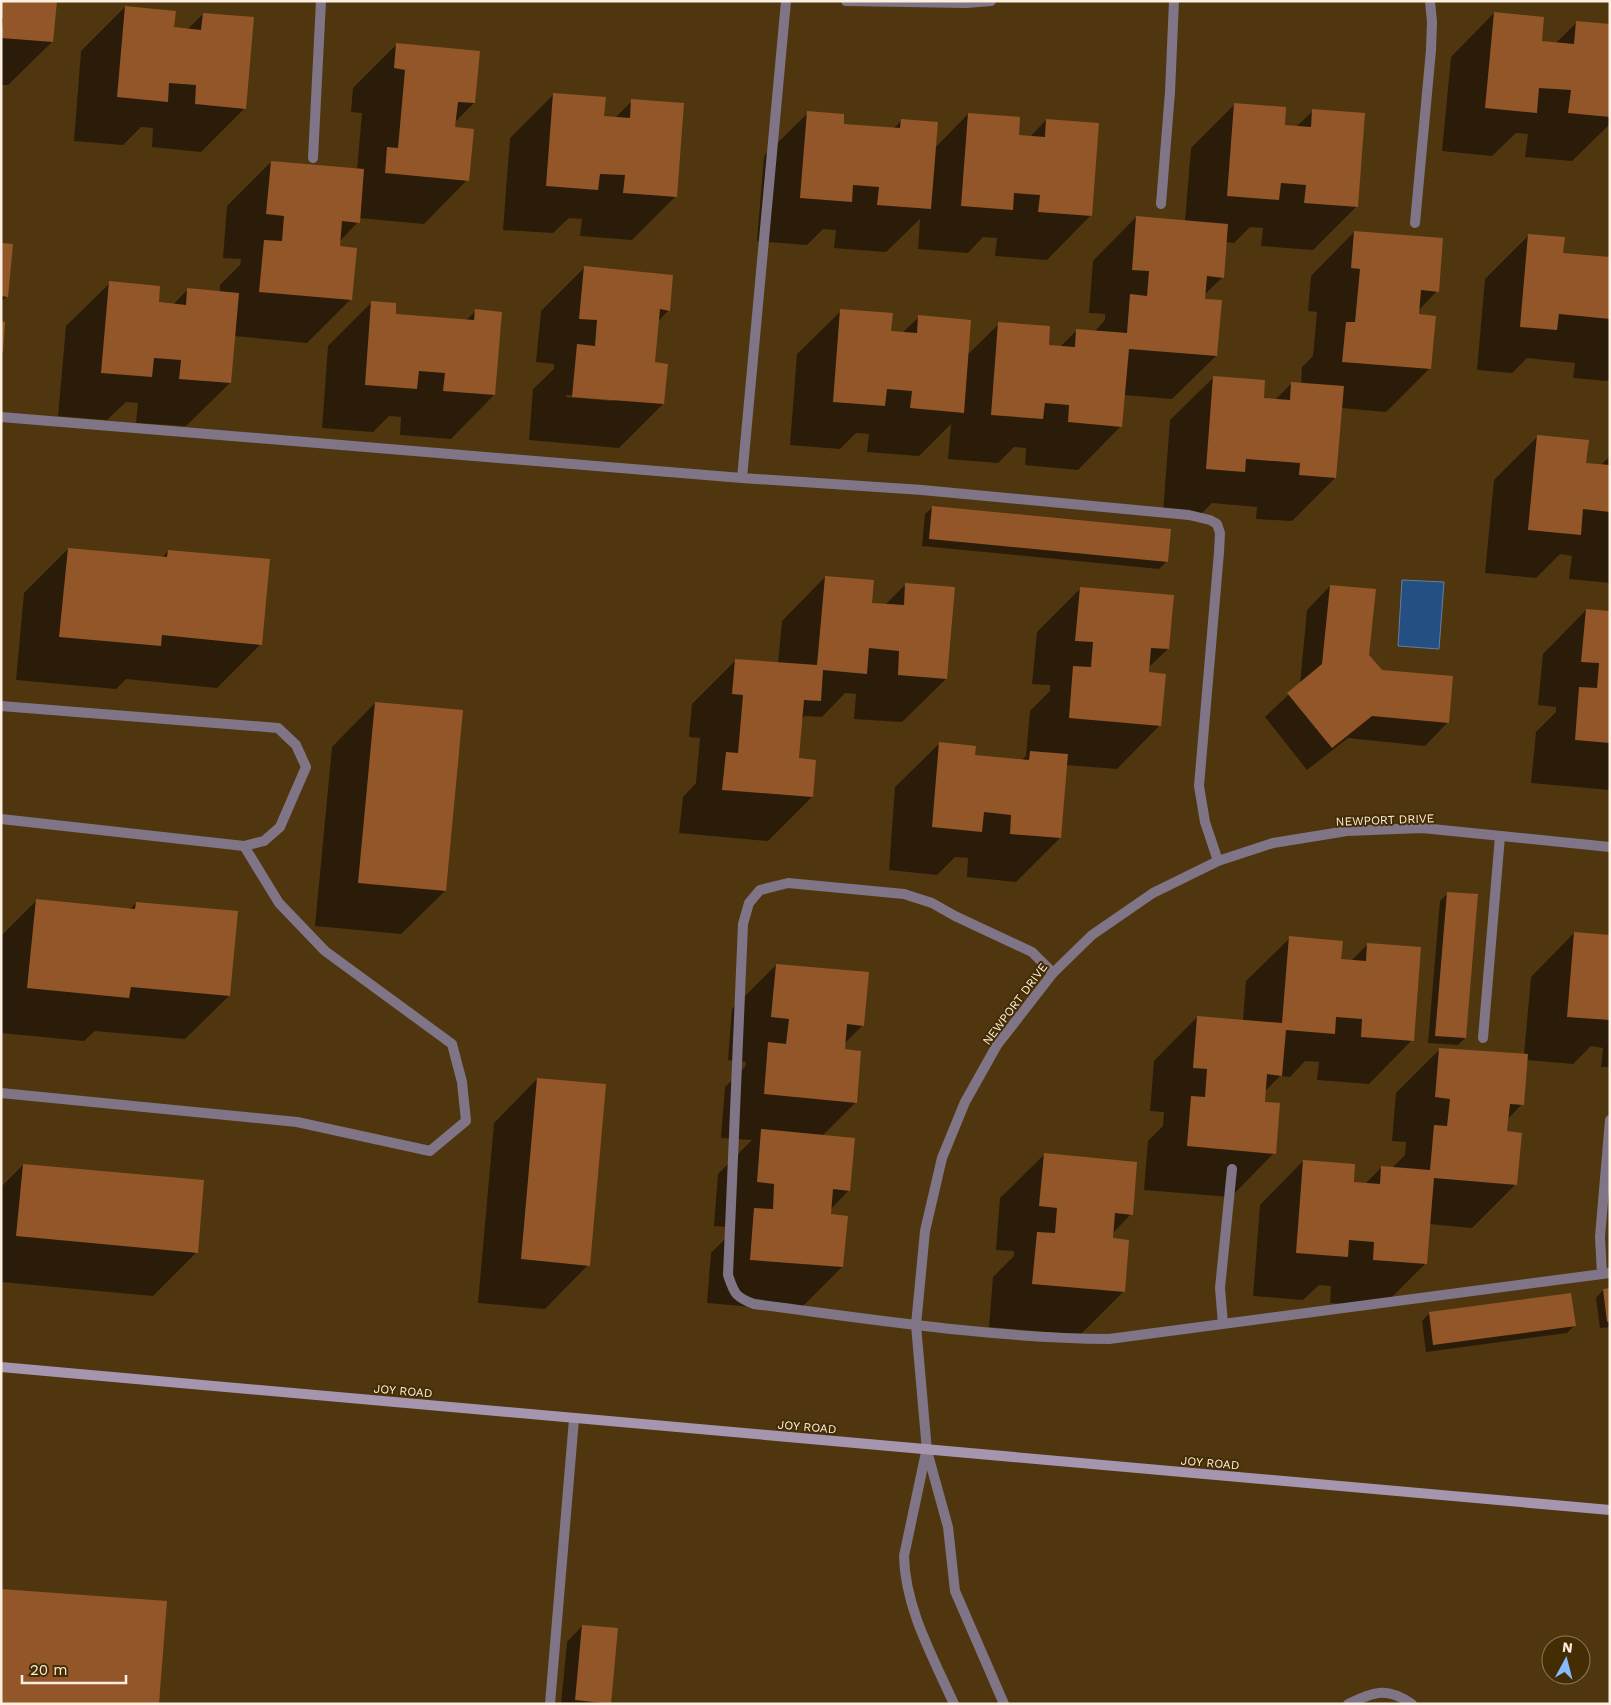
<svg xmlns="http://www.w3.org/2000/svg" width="1611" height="1705" viewBox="0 0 1611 1705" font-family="'Work Sans',sans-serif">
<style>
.water{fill:#234f83;stroke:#647f9f}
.shadow{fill:#0007;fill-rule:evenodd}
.building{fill:#935629}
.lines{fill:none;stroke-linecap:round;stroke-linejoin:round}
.lane{stroke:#807586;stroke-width:10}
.street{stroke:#807586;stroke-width:10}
.secondary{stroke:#a695af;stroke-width:10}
.labels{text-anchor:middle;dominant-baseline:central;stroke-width:4;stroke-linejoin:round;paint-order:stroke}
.street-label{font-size:12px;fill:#fdf0e0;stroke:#442c03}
</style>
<rect width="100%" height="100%" fill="#4f360f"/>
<!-- water -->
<path class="water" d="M 1402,580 L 1444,582 L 1439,649 L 1398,646 Z"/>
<!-- shadow -->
<path class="shadow" d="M 1,1 L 52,42 L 8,85 L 1,85 Z
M 125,7 L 173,29 L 187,30 L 203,14 L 245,108 L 201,152 L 152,147 L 153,128 L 141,127 L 123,145 L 74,141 L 81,51 Z
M 1494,13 L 1541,42 L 1555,44 L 1577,22 L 1610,25 L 1610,124 L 1572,161 L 1525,157 L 1528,134 L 1516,133 L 1492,156 L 1442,151 L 1451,57 Z
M 396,45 L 474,103 L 454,123 L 454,128 L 467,180 L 424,224 L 359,218 L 358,222 L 339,242 L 351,299 L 307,343 L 234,336 L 230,383 L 186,426 L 136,423 L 138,403 L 126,402 L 107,420 L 58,416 L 66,326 L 110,283 L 158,303 L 173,305 L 188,289 L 220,292 L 220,285 L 240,265 L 241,259 L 223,258 L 227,206 L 271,162 L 357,170 L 362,113 L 351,112 L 353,88 Z
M 554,94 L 603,117 L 615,118 L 632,101 L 676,196 L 632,240 L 580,236 L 582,219 L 569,218 L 553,233 L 503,230 L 510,138 Z
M 1235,104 L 1284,126 L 1296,127 L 1313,111 L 1357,206 L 1313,250 L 1261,246 L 1263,228 L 1250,227 L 1234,243 L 1226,242 L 1223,277 L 1204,295 L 1216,356 L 1172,399 L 1124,395 L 1121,426 L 1078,470 L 1025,465 L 1026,448 L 1014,447 L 998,463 L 948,459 L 951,424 L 919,456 L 867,452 L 869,434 L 856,433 L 840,449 L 790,445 L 797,354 L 841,311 L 890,332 L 902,333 L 919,317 L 967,355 L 999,324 L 1047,346 L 1060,347 L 1077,330 L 1094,332 L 1105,320 L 1105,314 L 1089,313 L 1093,261 L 1136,217 L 1185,221 L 1191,148 Z
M 808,113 L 842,125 L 893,129 L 901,121 L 935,148 L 968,114 L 1018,136 L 1030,137 L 1046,120 L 1090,216 L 1047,260 L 995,256 L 997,238 L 983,237 L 968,253 L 918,249 L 920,219 L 886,252 L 834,248 L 836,230 L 823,229 L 807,245 L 757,241 L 764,156 Z
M 1354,232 L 1437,291 L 1418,311 L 1418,316 L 1430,368 L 1386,412 L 1341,408 L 1335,478 L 1292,521 L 1256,519 L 1257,507 L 1212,503 L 1200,515 L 1163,512 L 1170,420 L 1214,377 L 1263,399 L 1275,400 L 1292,383 L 1301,384 L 1302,367 L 1313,356 L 1317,312 L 1308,311 L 1311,276 Z
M 1529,235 L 1562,254 L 1610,258 L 1610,378 L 1607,381 L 1573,378 L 1575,363 L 1527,358 L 1512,373 L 1477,370 L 1485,279 Z
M 1,244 L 7,296 L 1,302 Z
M 585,267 L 669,310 L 658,321 L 654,364 L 663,404 L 619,448 L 529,440 L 533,389 L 554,369 L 554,364 L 536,362 L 541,311 ZM 566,395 L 613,399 L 613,401 L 566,397 Z
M 372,302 L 394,315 L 466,320 L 476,311 L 494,395 L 451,439 L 400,435 L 401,417 L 389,416 L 373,432 L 322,428 L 328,346 Z
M 1538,436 L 1585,464 L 1600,466 L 1610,456 L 1610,583 L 1569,579 L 1572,556 L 1560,554 L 1536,578 L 1485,573 L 1494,480 Z
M 933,507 L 1167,561 L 1159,569 L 922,546 L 925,514 Z
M 68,549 L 162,558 L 168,551 L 261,644 L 217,688 L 126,679 L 116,689 L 16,680 L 24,593 Z
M 825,577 L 870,604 L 885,605 L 906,584 L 946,679 L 902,722 L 854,719 L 856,694 L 845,693 L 822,717 L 805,716 L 801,719 L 798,760 L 812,797 L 768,841 L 679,833 L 683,797 L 696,783 L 700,738 L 689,737 L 692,704 L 736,660 L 778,664 L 782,621 Z
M 1330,586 L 1368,655 L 1381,671 L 1448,722 L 1425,746 L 1348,738 L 1307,770 L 1265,717 L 1300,684 L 1307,610 Z
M 1080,589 L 1168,649 L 1148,668 L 1148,673 L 1160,725 L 1117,769 L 1066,765 L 1060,838 L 1016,882 L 967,877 L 968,858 L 955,857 L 937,875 L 889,870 L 895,787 L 939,744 L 974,757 L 1022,760 L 1026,756 L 1030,711 L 1050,691 L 1050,685 L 1032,684 L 1037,632 Z
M 1586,610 L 1610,612 L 1610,790 L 1531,783 L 1536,732 L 1556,712 L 1556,707 L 1538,705 L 1543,654 Z
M 375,703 L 445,891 L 401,934 L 315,926 L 332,747 Z
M 1448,893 L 1465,1038 L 1458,1045 L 1428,1043 L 1440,901 Z
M 36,901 L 130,909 L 136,903 L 229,996 L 185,1039 L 95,1031 L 84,1041 L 1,1033 L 1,936 Z
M 1574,933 L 1610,946 L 1610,1067 L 1601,1067 L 1603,1048 L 1591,1046 L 1573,1064 L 1526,1060 L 1522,1104 L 1507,1120 L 1506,1132 L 1516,1184 L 1472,1228 L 1429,1224 L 1426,1263 L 1382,1307 L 1330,1303 L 1331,1286 L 1319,1285 L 1303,1300 L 1253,1296 L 1260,1205 L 1303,1161 L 1353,1183 L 1365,1184 L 1382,1167 L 1392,1168 L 1405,1155 L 1406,1142 L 1392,1141 L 1396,1093 L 1440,1049 L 1524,1055 L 1531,977 Z
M 1290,938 L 1340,960 L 1351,961 L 1368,944 L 1412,1040 L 1369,1084 L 1317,1080 L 1319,1062 L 1305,1061 L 1290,1077 L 1280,1076 L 1265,1091 L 1264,1103 L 1274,1153 L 1231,1197 L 1144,1190 L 1148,1141 L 1163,1126 L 1164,1112 L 1150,1111 L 1154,1061 L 1197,1017 L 1243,1021 L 1246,981 Z
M 776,965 L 863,1025 L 844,1044 L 856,1102 L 822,1136 L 849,1190 L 830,1210 L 829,1215 L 846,1217 L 842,1267 L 798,1311 L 707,1303 L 711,1253 L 731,1233 L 731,1227 L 714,1226 L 718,1174 L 752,1140 L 721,1138 L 725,1087 L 745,1067 L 746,1062 L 728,1060 L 732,1009 Z
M 537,1079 L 588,1265 L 545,1309 L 478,1303 L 494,1123 Z
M 1044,1155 L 1131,1214 L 1112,1234 L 1124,1291 L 1080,1335 L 989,1327 L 993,1277 L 1014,1256 L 1014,1251 L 996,1250 L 1000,1198 Z
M 23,1165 L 197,1252 L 153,1296 L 1,1282 L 1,1187 Z
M 1610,1289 L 1610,1327 L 1600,1328 L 1596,1298 L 1603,1290 Z
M 1430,1313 L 1574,1326 L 1567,1333 L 1426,1352 L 1422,1321 Z
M 582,1626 L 609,1704 L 561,1704 L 567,1642 Z"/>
<!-- building -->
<path class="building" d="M 1,1 L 57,1 L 53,42 L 1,38 L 3,19 L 1,18 Z
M 125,6 L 176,11 L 174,27 L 201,30 L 203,13 L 254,17 L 246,109 L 195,104 L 196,85 L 169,83 L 168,102 L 117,97 Z
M 1494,12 L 1544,17 L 1542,41 L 1574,44 L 1576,21 L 1610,24 L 1610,117 L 1568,113 L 1571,90 L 1539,88 L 1537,113 L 1485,108 Z
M 396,43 L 480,51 L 475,103 L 458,102 L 455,127 L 474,129 L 469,181 L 385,173 L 387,147 L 398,148 L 405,70 L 394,68 Z
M 553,93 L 606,97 L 604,116 L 630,118 L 631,99 L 684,103 L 677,197 L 623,193 L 625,175 L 600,174 L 598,190 L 546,186 Z
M 1234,103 L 1286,107 L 1285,125 L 1311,127 L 1312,109 L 1365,113 L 1358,207 L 1304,203 L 1306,185 L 1281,183 L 1279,200 L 1227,196 Z
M 807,111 L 844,114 L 844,124 L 900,128 L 901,119 L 938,122 L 931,209 L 877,205 L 879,187 L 853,185 L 852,202 L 800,198 Z
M 968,113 L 1020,117 L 1019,135 L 1045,137 L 1046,119 L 1099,123 L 1092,216 L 1038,212 L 1040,195 L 1014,193 L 1013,210 L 961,206 Z
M 271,161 L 364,169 L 360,223 L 342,221 L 340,246 L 357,248 L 352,300 L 259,292 L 264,240 L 282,241 L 284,216 L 266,214 Z
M 1136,216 L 1228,224 L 1224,278 L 1207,276 L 1205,299 L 1222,300 L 1217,356 L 1129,349 L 1122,427 L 1068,422 L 1069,405 L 1045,403 L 1043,419 L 991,415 L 998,322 L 1050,326 L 1049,345 L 1075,347 L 1076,329 L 1127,333 L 1130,294 L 1147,296 L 1149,271 L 1132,270 Z
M 1354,231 L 1443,238 L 1439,292 L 1421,290 L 1419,314 L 1436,316 L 1431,369 L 1342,362 L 1346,322 L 1355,322 L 1360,269 L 1351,268 Z
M 1528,234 L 1565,237 L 1563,253 L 1610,257 L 1610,319 L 1559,314 L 1557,330 L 1520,327 Z
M 1,243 L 13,244 L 8,297 L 1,296 Z
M 584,266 L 673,275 L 670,311 L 660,309 L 655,362 L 668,364 L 664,404 L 572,397 L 577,344 L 595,346 L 597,320 L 579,319 Z
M 109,281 L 160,286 L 159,302 L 186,305 L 187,288 L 239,293 L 231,383 L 179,379 L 181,360 L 154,358 L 152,377 L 101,373 Z
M 371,301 L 396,303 L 396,314 L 474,320 L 475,309 L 502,312 L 495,395 L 443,391 L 445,373 L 419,371 L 417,389 L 365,385 Z
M 840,309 L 893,313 L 891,331 L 917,333 L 918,315 L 971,320 L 964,413 L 910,408 L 912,391 L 887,389 L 885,406 L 833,402 Z
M 1,321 L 5,322 L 3,352 L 1,352 Z
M 1213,376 L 1265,380 L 1264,398 L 1290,400 L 1291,382 L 1344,386 L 1336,478 L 1299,475 L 1300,463 L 1246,459 L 1245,472 L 1206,469 Z
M 1537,435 L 1589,440 L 1586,463 L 1610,465 L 1610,512 L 1583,509 L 1581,535 L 1528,530 Z
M 932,506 L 1171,529 L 1168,562 L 929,539 Z
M 68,548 L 167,557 L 168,550 L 270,559 L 262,645 L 162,635 L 161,646 L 59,637 Z
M 825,576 L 874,580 L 872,603 L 904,605 L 905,583 L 955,587 L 947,679 L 898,675 L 899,651 L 869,648 L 867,674 L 823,670 L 821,701 L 804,700 L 799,758 L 816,760 L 813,797 L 722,790 L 726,752 L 738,753 L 743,695 L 732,694 L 735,659 L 817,665 Z
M 1330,585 L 1376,589 L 1369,655 L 1382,670 L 1453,676 L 1449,723 L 1372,716 L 1332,748 L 1287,693 L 1322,664 Z
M 1080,587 L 1174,595 L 1169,649 L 1151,648 L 1149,672 L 1166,674 L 1161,726 L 1069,718 L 1073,666 L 1091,667 L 1093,642 L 1075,641 Z
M 1586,609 L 1610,611 L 1610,743 L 1575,740 L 1579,687 L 1597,688 L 1599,663 L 1581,662 Z
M 375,702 L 463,710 L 446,891 L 358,883 Z
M 939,742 L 976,746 L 975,755 L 1029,760 L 1030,751 L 1068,754 L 1061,838 L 1010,834 L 1011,815 L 984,812 L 982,832 L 932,827 Z
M 1447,892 L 1478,894 L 1466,1038 L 1435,1036 Z
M 36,899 L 135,909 L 136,902 L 238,911 L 230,996 L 131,987 L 129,998 L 27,988 Z
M 1574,932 L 1610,935 L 1610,1020 L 1567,1017 Z
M 1289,936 L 1343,941 L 1341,959 L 1366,961 L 1367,943 L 1421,947 L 1414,1041 L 1361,1037 L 1362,1019 L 1336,1017 L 1335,1034 L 1286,1030 L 1282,1076 L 1267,1074 L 1265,1102 L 1280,1103 L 1276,1154 L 1187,1146 L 1191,1096 L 1205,1097 L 1207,1069 L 1193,1068 L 1197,1016 L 1282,1023 Z
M 776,964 L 869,972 L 864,1026 L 847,1024 L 845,1049 L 861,1051 L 857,1103 L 764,1094 L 768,1042 L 786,1044 L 789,1019 L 771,1017 Z
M 1439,1048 L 1528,1054 L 1524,1105 L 1510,1104 L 1507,1131 L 1522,1133 L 1517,1185 L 1434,1178 L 1427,1264 L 1373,1260 L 1374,1242 L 1349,1240 L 1348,1257 L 1296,1253 L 1303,1160 L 1355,1164 L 1354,1182 L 1380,1184 L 1381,1166 L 1430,1170 L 1434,1125 L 1447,1126 L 1450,1099 L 1435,1097 Z
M 537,1078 L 606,1084 L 590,1266 L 521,1259 Z
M 761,1129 L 855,1138 L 850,1191 L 833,1189 L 831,1214 L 848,1216 L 843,1267 L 750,1260 L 754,1208 L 773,1209 L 774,1184 L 757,1182 Z
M 1044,1153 L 1137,1162 L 1133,1215 L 1115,1213 L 1113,1238 L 1129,1240 L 1125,1292 L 1032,1284 L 1037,1232 L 1055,1233 L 1057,1208 L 1039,1206 Z
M 23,1164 L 204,1180 L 198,1253 L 16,1236 Z
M 1610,1288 L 1610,1321 L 1607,1322 L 1603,1289 Z
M 1571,1293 L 1576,1326 L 1433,1345 L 1429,1312 Z
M 1,1589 L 167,1601 L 159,1704 L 1,1704 Z
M 582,1625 L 618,1628 L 611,1704 L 575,1700 Z"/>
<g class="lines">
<!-- lane -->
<path class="lane" d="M 313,158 L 321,1
M 1161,204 L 1170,92 L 1174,1
M 1415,223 L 1431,50 L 1432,22 L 1430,1
M 1,417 L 742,478 L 922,490 L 1189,515 L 1210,520 L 1217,524 L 1220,533 L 1219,552 L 1199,786 L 1205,822 L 1218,861
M 742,478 L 786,1
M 1,706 L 278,728 L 296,745 L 306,767 L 280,827 L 264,841 L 244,846 L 1,819
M 1053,973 L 1032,952 L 955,916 L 932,903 L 904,894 L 788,883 L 760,890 L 749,903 L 743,924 L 728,1275 C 734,1293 735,1297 754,1304 C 871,1319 990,1338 1109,1339 L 1610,1273
M 1483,1038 L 1500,836
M 1,1093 L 297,1122 L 430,1151 L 466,1121 L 462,1082 L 452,1044 L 325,951 L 279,903 L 244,846
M 1602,1274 L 1600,1237 L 1610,1120
M 1223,1324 L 1220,1288 L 1232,1169
M 550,1704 L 574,1419"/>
<!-- street -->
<path class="street" d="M 846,1 L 966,3 L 991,1
M 926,1452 L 904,1556 C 905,1608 933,1657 954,1704
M 1004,1704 L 955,1591 L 948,1527 L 927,1451 L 916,1325 L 925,1231 L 942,1158 L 965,1102 L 997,1045 L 1053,973 L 1092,935 L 1153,893 L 1218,861 L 1273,843 L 1347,831 L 1422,828 L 1610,847
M 1348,1704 C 1374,1692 1386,1686 1412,1704"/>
<!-- secondary -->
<path class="secondary" d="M 1,1367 L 1610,1510"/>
</g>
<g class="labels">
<!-- street labels -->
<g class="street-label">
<text transform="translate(1385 820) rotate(-2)">NEWPORT DRIVE</text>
<text transform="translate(1015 1004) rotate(-53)">NEWPORT DRIVE</text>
<text transform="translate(403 1391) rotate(5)">JOY ROAD</text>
<text transform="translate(807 1427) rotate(5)">JOY ROAD</text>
<text transform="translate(1210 1463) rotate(5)">JOY ROAD</text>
</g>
</g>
<!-- border -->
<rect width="1611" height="1705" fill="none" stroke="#fdf0e0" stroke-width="5"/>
<!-- north arrow -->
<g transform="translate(1566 1660) rotate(7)"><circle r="24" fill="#442c03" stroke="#8e7a5b"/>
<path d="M0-4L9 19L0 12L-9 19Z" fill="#87bbfb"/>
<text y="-8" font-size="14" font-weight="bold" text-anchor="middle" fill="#fdf0e0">N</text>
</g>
<!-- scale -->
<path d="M22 1675v8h104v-8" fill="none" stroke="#fdf0e0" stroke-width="2.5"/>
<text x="30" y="1675" font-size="15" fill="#fdf0e0" stroke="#442c03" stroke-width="4" paint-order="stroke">20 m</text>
</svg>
